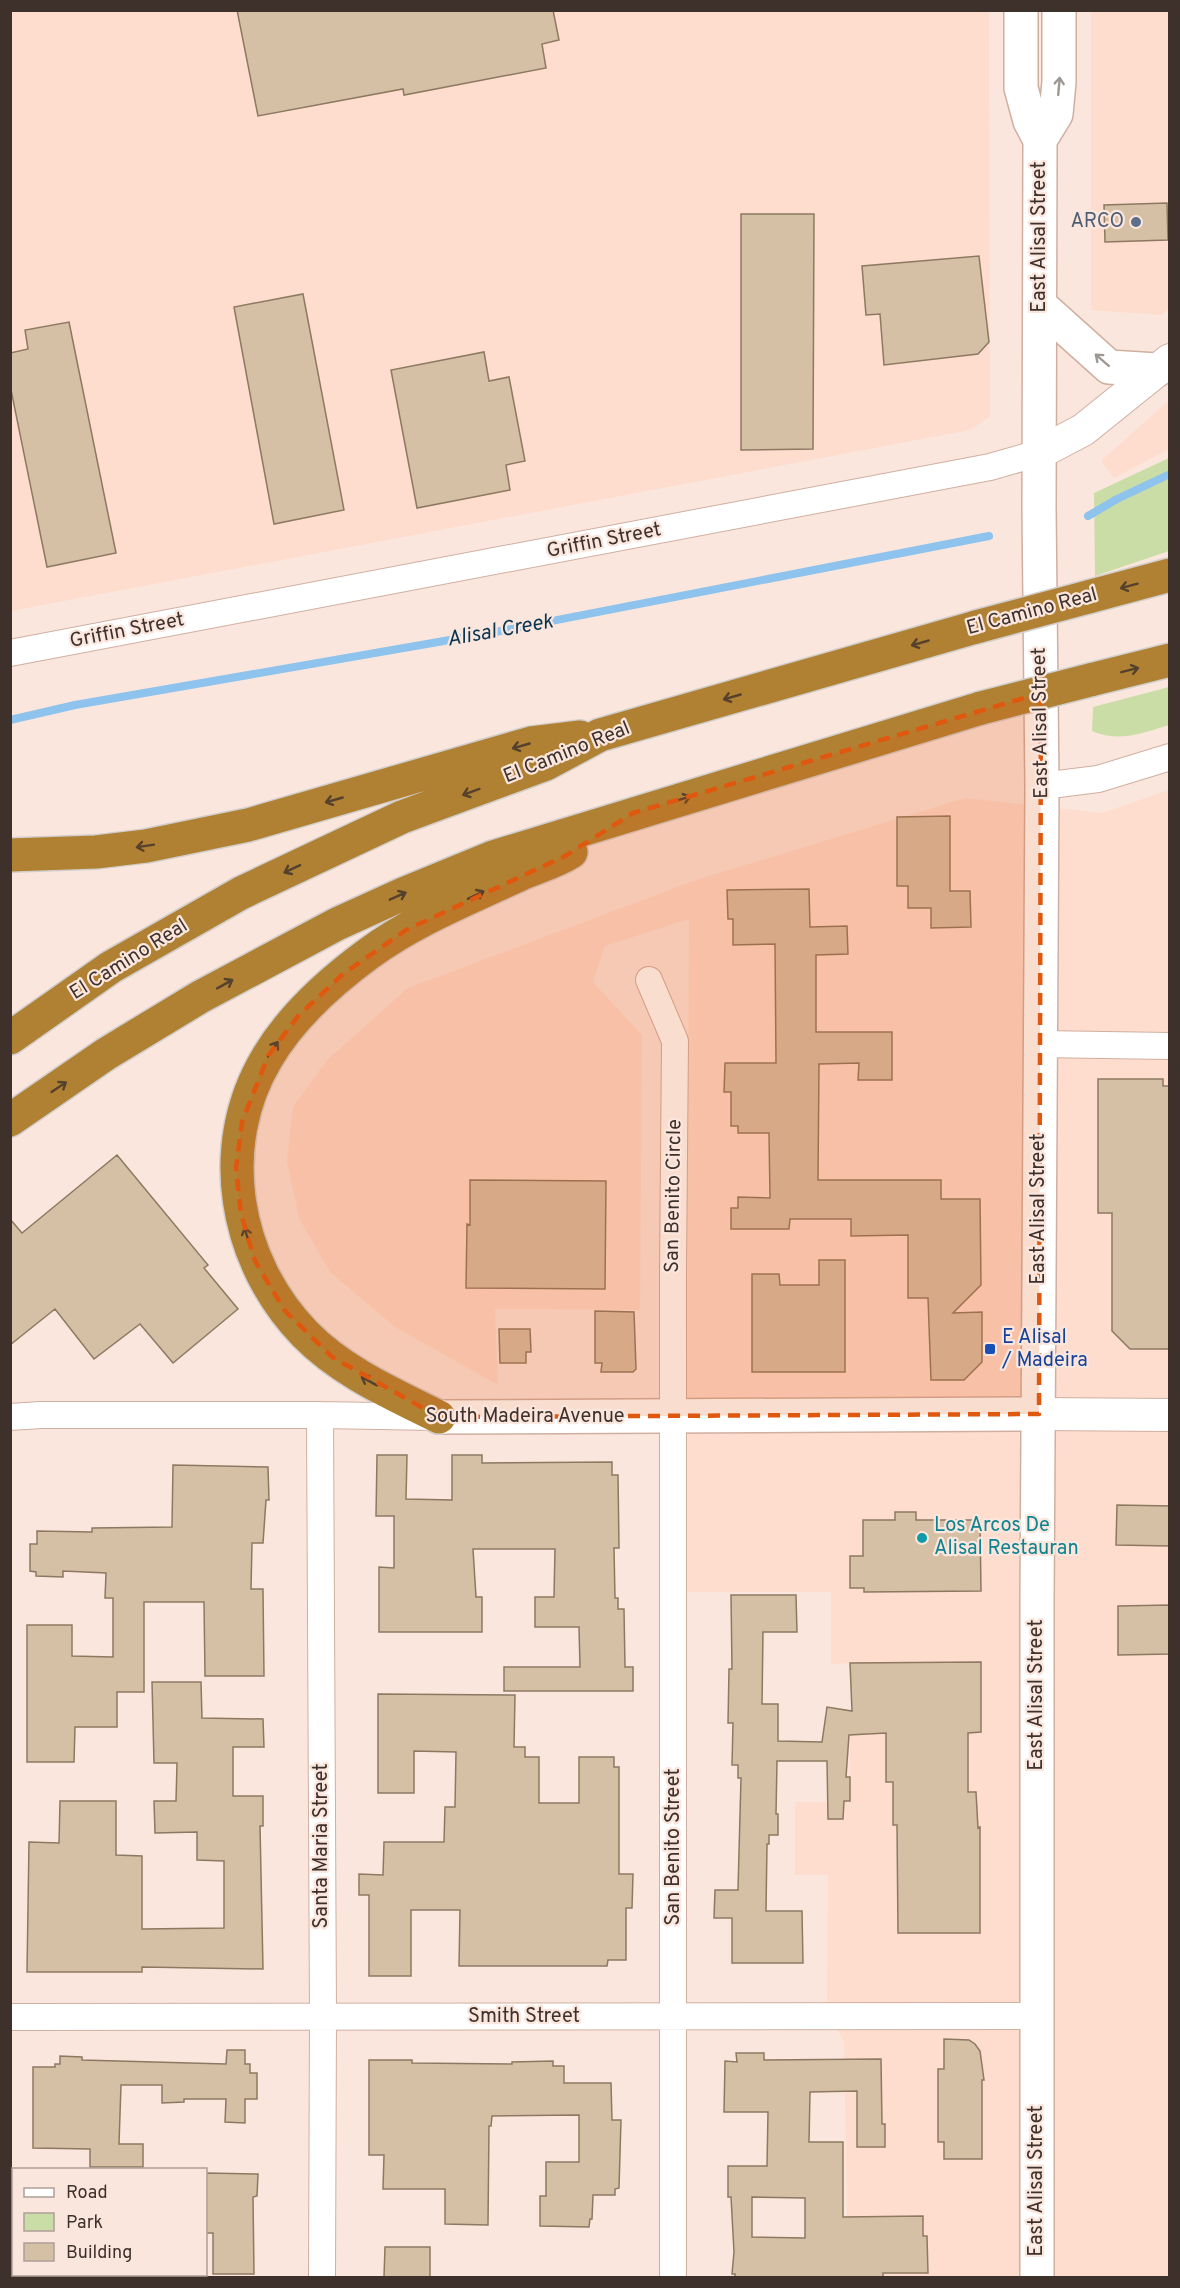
<svg xmlns="http://www.w3.org/2000/svg" width="1180" height="2288" viewBox="0 0 1180 2288" font-family="Overpass,sans-serif">
<style>
.built{fill:#feddce}
.green{fill:#cbdda6}
.lines{fill:none;stroke-linecap:round;stroke-linejoin:round}
.stream{stroke:#8dc3ed;stroke-width:8}
.building{fill:#d5bfa5;stroke:#8d7961;stroke-width:1.5;fill-rule:evenodd}
.minor-casing{stroke:#d0afa1;stroke-width:28}
.tertiary-casing{stroke:#d0afa1;stroke-width:34}
.secondary-casing{stroke:#d0afa1;stroke-width:36}
.motorway-casing{stroke:#d1cecc;stroke-width:36}
.minor{stroke:#fff;stroke-width:26}
.tertiary{stroke:#fff;stroke-width:32}
.secondary{stroke:#fff;stroke-width:33}
.motorway{stroke:#b18133;stroke-width:33}
.motorway-bridge-casing{stroke:#d1cecc;stroke-width:36;stroke-linecap:butt}
.motorway-bridge{stroke:#b18133;stroke-width:33}
.oneway{stroke:#9e9895}
.oneway2{stroke:#55412d}
.marked{fill:#e0570e;fill-opacity:0.2;stroke:#e0570e;stroke-width:4.5;stroke-dasharray:12 8;stroke-linejoin:round}
.service-dot{fill:#5c6f8a;stroke:#fbe6dd;stroke-width:2}
.transit-dot{fill:#1a4fb4;stroke:#fbe6dd;stroke-width:2}
.culture-dot{fill:#0f9aa8;stroke:#fbe6dd;stroke-width:2}
.labels{text-anchor:middle;dominant-baseline:central;stroke-width:4.5;stroke-linejoin:round;paint-order:stroke}
.service-label{font-size:20px;fill:#4e5e75;stroke:#fbe6dd;text-anchor:end}
.street-label{font-size:20px;fill:#3e312b;stroke:#fbe6dd}
.transit-label{font-size:20px;fill:#164399;stroke:#fbe6dd;text-anchor:start}
.culture-label{font-size:20px;fill:#0d838f;stroke:#fbe6dd;text-anchor:start}
.water-label{font-size:21px;font-style:italic;fill:#083450;stroke:#fbe6dd}
</style>
<rect width="100%" height="100%" fill="#fbe6dd"/>
<!-- built -->
<path class="built" d="M 11,11 L 989,11 L 990,417 L 970,430 L 11,611 Z
M 1091,11 L 1169,11 L 1170,308 L 1161,315 L 1091,310 Z
M 1169,400 L 1169,449 L 1114,478 L 1101,461 Z
M 1169,790 L 1169,2277 L 848,2277 L 844,2042 L 827,2009 L 828,1875 L 795,1875 L 795,1802 L 850,1802 L 850,1734 L 860,1663 L 831,1664 L 831,1592 L 686,1592 L 689,919 L 605,946 L 593,982 L 642,1035 L 640,1310 L 495,1309 L 498,1385 L 395,1327 L 330,1272 L 299,1218 L 287,1161 L 293,1107 L 327,1060 L 408,988 L 696,880 L 965,798 L 1102,813 Z"/>
<!-- green -->
<path class="green" d="M 1169,458 L 1169,551 L 1095,576 L 1094,493 Z
M 1169,687 L 1169,725 C 1143,733 1119,743 1092,731 L 1093,707 Z"/>
<g class="lines">
<!-- stream -->
<path class="stream" d="M 1088,516 L 1117,499 L 1170,474
M 10,720 L 75,705 L 490,633 L 989,536"/>
</g>
<!-- building -->
<path class="building" d="M 237,10 L 553,10 L 559,40 L 542,44 L 546,68 L 404,95 L 403,89 L 258,116 Z
M 1167,203 L 1168,240 L 1105,242 L 1104,205 Z
M 741,214 L 814,214 L 813,449 L 741,450 Z
M 979,256 L 989,342 L 978,354 L 884,365 L 880,314 L 866,315 L 862,266 Z
M 303,294 L 344,510 L 274,524 L 234,307 Z
M 69,322 L 116,553 L 47,567 L 10,385 L 10,353 L 28,349 L 25,330 Z
M 484,352 L 489,381 L 509,377 L 525,461 L 506,465 L 510,490 L 417,508 L 391,370 Z
M 950,816 L 950,891 L 970,891 L 971,927 L 931,928 L 931,908 L 908,908 L 908,886 L 897,886 L 897,817 Z
M 809,889 L 810,927 L 847,926 L 848,954 L 816,955 L 816,1032 L 892,1032 L 892,1080 L 858,1080 L 859,1063 L 819,1064 L 818,1180 L 941,1180 L 941,1199 L 980,1199 L 981,1285 L 953,1313 L 982,1312 L 982,1362 L 964,1380 L 931,1380 L 928,1298 L 908,1298 L 908,1235 L 851,1236 L 851,1219 L 790,1219 L 789,1229 L 731,1229 L 731,1208 L 738,1208 L 738,1197 L 770,1198 L 769,1133 L 738,1133 L 738,1126 L 731,1126 L 731,1092 L 724,1092 L 725,1063 L 776,1063 L 775,944 L 733,945 L 733,919 L 728,919 L 727,890 Z
M 1098,1079 L 1163,1079 L 1163,1086 L 1170,1086 L 1170,1349 L 1130,1349 L 1112,1331 L 1112,1213 L 1098,1213 Z
M 117,1155 L 208,1265 L 204,1268 L 238,1309 L 173,1363 L 140,1324 L 94,1359 L 55,1309 L 10,1345 L 10,1219 L 22,1233 Z
M 470,1180 L 606,1181 L 605,1289 L 466,1288 L 467,1224 L 470,1225 Z
M 819,1260 L 845,1260 L 845,1372 L 752,1372 L 752,1274 L 779,1274 L 780,1285 L 819,1285 Z
M 595,1311 L 634,1312 L 636,1369 L 633,1372 L 601,1372 L 602,1363 L 595,1363 Z
M 499,1329 L 530,1329 L 531,1352 L 526,1352 L 526,1363 L 500,1363 Z
M 377,1455 L 407,1455 L 406,1499 L 452,1500 L 452,1455 L 482,1455 L 482,1463 L 612,1462 L 612,1475 L 618,1475 L 619,1548 L 614,1548 L 615,1598 L 618,1598 L 618,1609 L 624,1609 L 625,1667 L 633,1667 L 633,1691 L 504,1691 L 504,1667 L 580,1667 L 579,1627 L 535,1627 L 535,1597 L 554,1597 L 555,1549 L 473,1549 L 476,1597 L 482,1597 L 482,1632 L 379,1632 L 379,1567 L 394,1568 L 394,1516 L 376,1516 Z
M 173,1465 L 268,1467 L 269,1500 L 266,1500 L 263,1543 L 252,1543 L 251,1589 L 263,1589 L 264,1676 L 205,1676 L 204,1602 L 144,1602 L 144,1692 L 117,1692 L 117,1727 L 75,1727 L 74,1762 L 27,1762 L 27,1625 L 72,1625 L 72,1656 L 113,1657 L 113,1598 L 105,1598 L 106,1573 L 63,1571 L 63,1577 L 36,1576 L 36,1572 L 30,1571 L 30,1544 L 37,1544 L 37,1531 L 92,1532 L 92,1528 L 172,1527 Z
M 1117,1505 L 1170,1506 L 1170,1546 L 1116,1545 Z
M 895,1512 L 916,1512 L 916,1520 L 980,1520 L 981,1591 L 864,1592 L 864,1588 L 850,1588 L 850,1556 L 863,1556 L 863,1520 L 895,1520 Z
M 731,1595 L 796,1595 L 797,1632 L 763,1632 L 762,1704 L 778,1704 L 778,1741 L 822,1742 L 827,1707 L 852,1711 L 850,1663 L 981,1662 L 981,1732 L 968,1733 L 968,1792 L 976,1792 L 978,1828 L 980,1827 L 980,1933 L 898,1933 L 897,1825 L 893,1825 L 893,1782 L 886,1782 L 886,1733 L 849,1735 L 846,1777 L 850,1777 L 850,1801 L 844,1801 L 843,1819 L 828,1819 L 827,1761 L 777,1761 L 776,1814 L 778,1814 L 778,1835 L 769,1835 L 769,1844 L 767,1844 L 766,1911 L 802,1911 L 803,1963 L 732,1963 L 732,1918 L 714,1918 L 715,1890 L 738,1890 L 741,1778 L 738,1778 L 738,1765 L 732,1765 L 733,1723 L 728,1723 L 729,1669 L 732,1669 Z
M 1170,1605 L 1170,1654 L 1118,1655 L 1118,1606 Z
M 152,1682 L 201,1682 L 202,1718 L 263,1719 L 264,1747 L 233,1747 L 233,1796 L 263,1796 L 263,1826 L 260,1826 L 263,1969 L 142,1967 L 142,1972 L 27,1972 L 29,1842 L 59,1843 L 60,1801 L 116,1801 L 116,1855 L 142,1856 L 142,1929 L 224,1928 L 224,1861 L 197,1860 L 197,1832 L 155,1833 L 154,1801 L 176,1801 L 177,1763 L 154,1763 Z
M 378,1694 L 515,1695 L 514,1747 L 525,1747 L 525,1757 L 539,1757 L 539,1803 L 579,1803 L 579,1757 L 614,1757 L 614,1767 L 619,1767 L 619,1874 L 633,1874 L 632,1908 L 626,1908 L 626,1960 L 608,1960 L 607,1966 L 459,1966 L 460,1910 L 411,1910 L 411,1976 L 369,1976 L 369,1895 L 359,1895 L 359,1874 L 383,1875 L 384,1842 L 444,1842 L 445,1807 L 455,1807 L 456,1752 L 414,1751 L 414,1793 L 378,1793 Z
M 944,2039 L 969,2040 L 975,2044 L 980,2051 L 984,2080 L 982,2080 L 982,2159 L 944,2159 L 944,2142 L 938,2142 L 938,2069 L 944,2069 Z
M 227,2050 L 245,2050 L 245,2064 L 250,2064 L 250,2073 L 257,2073 L 257,2099 L 245,2099 L 245,2123 L 225,2122 L 226,2099 L 184,2099 L 184,2102 L 162,2103 L 162,2085 L 121,2085 L 119,2144 L 143,2144 L 143,2167 L 90,2167 L 90,2149 L 33,2148 L 33,2067 L 55,2067 L 55,2064 L 60,2064 L 60,2056 L 82,2057 L 82,2060 L 226,2064 Z
M 736,2053 L 764,2053 L 764,2060 L 881,2059 L 882,2124 L 885,2124 L 885,2147 L 857,2147 L 857,2091 L 810,2092 L 809,2142 L 843,2142 L 843,2217 L 923,2216 L 923,2236 L 927,2236 L 928,2273 L 883,2273 L 883,2277 L 735,2277 L 735,2274 L 732,2274 L 734,2252 L 731,2197 L 728,2197 L 728,2166 L 767,2166 L 768,2112 L 724,2112 L 725,2061 L 737,2062 ZM 752,2197 L 805,2198 L 805,2238 L 752,2237 Z
M 369,2060 L 412,2060 L 412,2063 L 512,2064 L 512,2062 L 553,2061 L 553,2066 L 564,2066 L 564,2083 L 611,2083 L 612,2120 L 621,2120 L 619,2188 L 615,2189 L 615,2195 L 593,2195 L 592,2219 L 590,2219 L 589,2227 L 540,2226 L 540,2196 L 546,2196 L 546,2162 L 579,2162 L 579,2115 L 492,2116 L 491,2126 L 489,2126 L 488,2225 L 445,2224 L 445,2189 L 383,2189 L 384,2155 L 369,2155 Z
M 206,2173 L 258,2174 L 257,2196 L 253,2197 L 254,2274 L 213,2274 L 213,2233 L 206,2233 Z
M 385,2247 L 430,2247 L 430,2277 L 384,2277 Z"/>
<g class="lines">
<!-- minor casing -->
<g class="minor-casing">
<path id="minor" d="M 10,653 L 990,467 L 1039,453
M 1042,786 L 1098,779 L 1170,757
M 649,980 L 675,1041 L 673,1271 L 673,2278
M 1039,1044 L 1170,1046
M 320,1415 L 323,2016 L 322,2278
M 10,1417 L 41,1415 L 320,1415 L 436,1417
M 10,2017 L 1037,2016"/>
</g>
<!-- tertiary casing -->
<g class="tertiary-casing">
<path id="tertiary" d="M 1039,453 L 1083,430 L 1170,360
M 1039,1414 L 1170,1415"/>
</g>
<!-- secondary casing -->
<g class="secondary-casing">
<path id="secondary" d="M 1021,10 L 1021,88 L 1030,121 L 1040,140 L 1040,145 L 1039,508 L 1042,786 L 1037,1602 L 1037,2278
M 1040,140 L 1056,114 L 1059,82 L 1059,10
M 1040,305 L 1109,367 L 1157,370
M 439,1417 L 1039,1414"/>
</g>
<!-- motorway casing -->
<g class="motorway-casing">
<path id="motorway" d="M 1088,597 L 1170,575
M 1090,680 L 1170,660
M 10,855 L 96,852 L 146,846 L 248,825 L 531,743 L 580,737
M 10,1038 L 111,967 L 241,893 L 402,817 L 546,764 L 600,735 L 976,627
M 10,1120 L 106,1054 L 200,997 L 337,924 L 403,894 L 493,857 L 981,708
M 439,1417 C 393,1394 342,1372 305,1334 C 234,1261 214,1146 267,1058 C 291,1017 330,982 368,954 C 414,920 470,898 521,874 C 537,867 556,862 571,852"/>
</g>
<!-- minor -->
<use href="#minor" class="minor"/>
<!-- tertiary -->
<use href="#tertiary" class="tertiary"/>
<!-- secondary -->
<use href="#secondary" class="secondary"/>
<!-- motorway -->
<use href="#motorway" class="motorway"/>
<!-- motorway-bridge casing -->
<g class="motorway-bridge-casing">
<path id="motorway-bridge" d="M 976,627 L 1088,597
M 981,708 L 1090,680"/>
</g>
<!-- motorway-bridge -->
<use href="#motorway-bridge" class="motorway-bridge"/>
</g>
<!-- one-way arrows -->
<defs><path id="oneway-shaft" d="M-6 0H5M1.5-3L5.5 0L1.5 3" fill="none" stroke-width="1.6" stroke-linecap="round" stroke-linejoin="round" transform="scale(1.5)"/></defs>
<g class="oneway">
<use href="#oneway-shaft" transform="translate(1059 86) rotate(-85)"/>
<use href="#oneway-shaft" transform="translate(1102 360) rotate(-139)"/>
</g>
<g class="oneway2">
<use href="#oneway-shaft" transform="translate(1129 586) rotate(165)"/>
<use href="#oneway-shaft" transform="translate(920 643) rotate(164)"/>
<use href="#oneway-shaft" transform="translate(1130 670) rotate(-14)"/>
<use href="#oneway-shaft" transform="translate(732 697) rotate(164)"/>
<use href="#oneway-shaft" transform="translate(521 746) rotate(164)"/>
<use href="#oneway-shaft" transform="translate(471 792) rotate(160)"/>
<use href="#oneway-shaft" transform="translate(682 799) rotate(-17)"/>
<use href="#oneway-shaft" transform="translate(334 800) rotate(164)"/>
<use href="#oneway-shaft" transform="translate(145 846) rotate(171)"/>
<use href="#oneway-shaft" transform="translate(292 869) rotate(155)"/>
<use href="#oneway-shaft" transform="translate(476 895) rotate(-25)"/>
<use href="#oneway-shaft" transform="translate(398 896) rotate(-24)"/>
<use href="#oneway-shaft" transform="translate(225 984) rotate(-29)"/>
<use href="#oneway-shaft" transform="translate(273 1049) rotate(-56)"/>
<use href="#oneway-shaft" transform="translate(59 1087) rotate(-34)"/>
<use href="#oneway-shaft" transform="translate(247 1236) rotate(-106)"/>
<use href="#oneway-shaft" transform="translate(369 1381) rotate(-151)"/>
</g>
<!-- marked area -->
<path class="marked" d="M 1041,693 L 1039,1414 L 439,1417 L 332,1357 L 285,1311 L 255,1261 L 241,1214 L 236,1168 L 242,1122 L 268,1056 L 298,1016 L 343,974 L 406,930 L 565,856 L 633,813 Z"/>
<!-- markers -->
<circle class="service-dot" cx="1136" cy="222" r="6"/>
<rect class="transit-dot" x="984" y="1343" width="12" height="12" rx="3"/>
<circle class="culture-dot" cx="922" cy="1538" r="6"/>
<g class="labels">
<!-- service labels -->
<g class="service-label">
<text x="1124" y="222">ARCO</text>
</g>
<!-- street labels -->
<g class="street-label">
<text transform="translate(1040 237) rotate(-90)">East Alisal Street</text>
<text transform="translate(604 541) rotate(-11)">Griffin Street</text>
<text transform="translate(1032 612) rotate(-15)">El Camino Real</text>
<text transform="translate(127 631) rotate(-11)">Griffin Street</text>
<text transform="translate(1041 723) rotate(-91)">East Alisal Street</text>
<text transform="translate(567 753) rotate(-22)">El Camino Real</text>
<text transform="translate(129 960) rotate(-32)">El Camino Real</text>
<text transform="translate(674 1196) rotate(-89)">San Benito Circle</text>
<text transform="translate(1039 1209) rotate(-90)">East Alisal Street</text>
<text x="525" y="1417">South Madeira Avenue</text>
<text transform="translate(1037 1695) rotate(-90)">East Alisal Street</text>
<text transform="translate(322 1846) rotate(-90)">Santa Maria Street</text>
<text transform="translate(674 1847) rotate(-90)">San Benito Street</text>
<text x="524" y="2017">Smith Street</text>
<text transform="translate(1037 2181) rotate(-90)">East Alisal Street</text>
</g>
<!-- transit labels -->
<g class="transit-label">
<text x="1002" y="1338">E Alisal<tspan x="1002" dy="23">/ Madeira</tspan></text>
</g>
<!-- culture labels -->
<g class="culture-label">
<text x="934" y="1526">Los Arcos De<tspan x="934" dy="23">Alisal Restauran</tspan></text>
</g>
<!-- water labels -->
<g class="water-label">
<text transform="translate(500 631) rotate(-10)">Alisal Creek</text>
</g>
</g>
<!-- border -->
<rect width="1180" height="2288" fill="none" stroke="#3e312b" stroke-width="24"/>
<!-- legend -->
<rect x="12" y="2168" width="195" height="108" fill="#fbe6dd" stroke="#af9e96" stroke-width="1.5"/>
<rect x="24" y="2188" width="30" height="9" fill="#ffffff" stroke="#af9e96" stroke-width="1.5"/>
<text x="66" y="2198" font-size="18" fill="#3e312b">Road</text>
<rect x="24" y="2213" width="30" height="18" fill="#cbdda6" stroke="#af9e96" stroke-width="1.5"/>
<text x="66" y="2228" font-size="18" fill="#3e312b">Park</text>
<rect x="24" y="2243" width="30" height="18" fill="#d5bfa5" stroke="#af9e96" stroke-width="1.5"/>
<text x="66" y="2258" font-size="18" fill="#3e312b">Building</text>
</svg>
